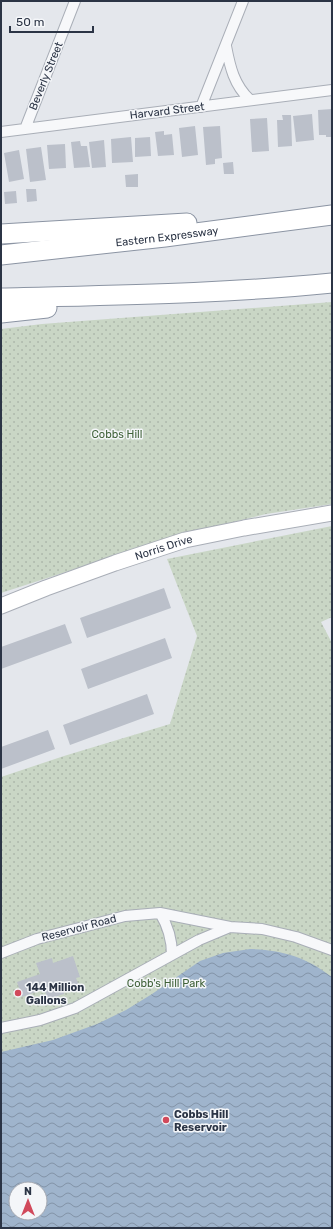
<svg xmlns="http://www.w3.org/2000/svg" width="333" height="1229" viewBox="0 0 333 1229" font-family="Rubik,sans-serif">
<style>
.park{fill:url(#park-dots);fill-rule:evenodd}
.water{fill:url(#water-waves);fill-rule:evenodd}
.building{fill:#bbc0ca}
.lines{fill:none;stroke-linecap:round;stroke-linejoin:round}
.street-casing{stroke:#a9aeb7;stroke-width:12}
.secondary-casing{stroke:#a9aeb7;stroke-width:17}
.highway-casing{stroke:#8b94a3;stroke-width:21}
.street{stroke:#f7f8fa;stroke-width:10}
.secondary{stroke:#fff;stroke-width:15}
.highway{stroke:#fff;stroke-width:19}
.poi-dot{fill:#d1495b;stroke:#f4f6f9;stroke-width:1.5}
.labels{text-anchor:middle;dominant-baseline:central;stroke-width:3;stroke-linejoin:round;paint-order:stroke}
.street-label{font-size:11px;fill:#2b3445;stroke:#f4f6f9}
.park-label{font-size:11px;fill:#3f6138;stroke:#f4f6f9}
.poi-label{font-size:11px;font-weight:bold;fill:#2b3445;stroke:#f4f6f9;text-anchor:start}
</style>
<defs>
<pattern id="park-dots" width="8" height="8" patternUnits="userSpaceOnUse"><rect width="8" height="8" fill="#c9d6c5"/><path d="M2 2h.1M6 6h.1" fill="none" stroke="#adb8ab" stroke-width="1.8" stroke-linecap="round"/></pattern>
<pattern id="water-waves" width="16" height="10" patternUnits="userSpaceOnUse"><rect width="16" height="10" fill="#9fb4cc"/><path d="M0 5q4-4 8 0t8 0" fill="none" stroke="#8293a7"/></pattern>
</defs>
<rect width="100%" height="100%" fill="#e4e7ec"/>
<!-- park -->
<path class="park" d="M 332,302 L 332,504 L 266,514 L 177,536 L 1,593 L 1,329 L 42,324 Z
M 332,526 L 332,617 L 321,622 L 332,643 L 332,1228 L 1,1228 L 1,777 L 64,756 L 170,724 L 197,636 L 167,559 ZM 16,1189 L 40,1189 L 40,1213 L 16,1213 Z"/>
<!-- water -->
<path class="water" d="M 250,949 C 283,950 306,957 332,977 L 332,1228 L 1,1228 L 1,1052 L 53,1040 L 97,1024 L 126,1010 L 152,994 L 200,961 L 223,953 ZM 16,1189 L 40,1189 L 40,1213 L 16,1213 Z"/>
<!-- building -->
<path class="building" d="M 332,109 L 332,137 L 326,137 L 326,135 L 319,135 L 318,110 Z
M 312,114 L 314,140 L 296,142 L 293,116 Z
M 282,115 L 291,115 L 292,146 L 278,147 L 277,120 L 283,120 Z
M 267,118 L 269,151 L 252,152 L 250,119 Z
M 195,126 L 198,155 L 182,157 L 179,128 Z
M 220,126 L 222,158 L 215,159 L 215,164 L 206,165 L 203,127 Z
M 164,131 L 164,135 L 172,134 L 174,155 L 158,156 L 155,132 Z
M 131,137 L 133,162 L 112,163 L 111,139 Z
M 150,137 L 151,156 L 135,157 L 135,138 Z
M 104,140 L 106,167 L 92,168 L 89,142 Z
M 80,141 L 81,146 L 87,146 L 90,167 L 74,168 L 71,142 Z
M 65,144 L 66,168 L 49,169 L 47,145 Z
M 41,147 L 46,180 L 30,182 L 26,149 Z
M 19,150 L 24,179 L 9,182 L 4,153 Z
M 233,162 L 234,174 L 224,174 L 223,163 Z
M 138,174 L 138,187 L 126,187 L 125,175 Z
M 26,189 L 36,189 L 37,201 L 27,202 Z
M 16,191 L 17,203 L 5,204 L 4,192 Z
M 164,588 L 171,608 L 87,638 L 80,618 Z
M 65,624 L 72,643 L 1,669 L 1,647 Z
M 165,638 L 172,658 L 88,689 L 81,669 Z
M 147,694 L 154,714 L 70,745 L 63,725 Z
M 48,730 L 55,749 L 1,769 L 1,747 Z
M 73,956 L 80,977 L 76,978 L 79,986 L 64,991 L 64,994 L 48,999 L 44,989 L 22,997 L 17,982 L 40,974 L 36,963 L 52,958 L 53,963 Z"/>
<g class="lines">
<!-- street casing -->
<g class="street-casing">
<path id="street" d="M 226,46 C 230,67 234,85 250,100
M 201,107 L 243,1
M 25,129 L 75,1
M 1,132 L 332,90
M 160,913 C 168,926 172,939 172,955
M 1,953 L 37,939 L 125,916 L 160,913 L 230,927
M 1,1028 L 40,1020 L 75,1008 L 199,940 L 230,927 L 262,929 L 296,937 L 332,950"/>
</g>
<!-- secondary casing -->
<g class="secondary-casing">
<g id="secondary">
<path id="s1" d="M 1,606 L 46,588 L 115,563 L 185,540 L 244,528 L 332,513"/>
</g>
</g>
<!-- highway casing -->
<g class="highway-casing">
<g id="highway">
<path d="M 1,234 L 187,223"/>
<path id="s2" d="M 1,255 L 165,237 L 332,215"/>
<path d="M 1,298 C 112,295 222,294 332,283"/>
<path d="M 1,313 L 47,308"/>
</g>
</g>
<!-- street -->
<use href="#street" class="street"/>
<!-- secondary -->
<use href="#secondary" class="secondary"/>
<!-- highway -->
<use href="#highway" class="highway"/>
</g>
<!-- markers -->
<g class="poi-dot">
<circle cx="18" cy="993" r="4"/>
<circle cx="166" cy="1120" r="4"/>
</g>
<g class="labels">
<!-- street labels -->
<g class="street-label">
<text transform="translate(46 76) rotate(-68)">Beverly Street</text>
<text transform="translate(167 111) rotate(-7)">Harvard Street</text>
<text stroke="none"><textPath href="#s2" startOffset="167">Eastern Expressway</textPath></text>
<text stroke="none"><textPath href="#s1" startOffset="173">Norris Drive</textPath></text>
<text transform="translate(79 928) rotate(-15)">Reservoir Road</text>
</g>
<!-- park labels -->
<g class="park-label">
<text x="117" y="434">Cobbs Hill</text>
<text x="166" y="983">Cobb's Hill Park</text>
</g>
<!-- poi labels -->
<g class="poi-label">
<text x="26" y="987">144 Million<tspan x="26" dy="13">Gallons</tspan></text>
<text x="174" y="1114">Cobbs Hill<tspan x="174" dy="13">Reservoir</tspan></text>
</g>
</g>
<!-- border -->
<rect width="333" height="1229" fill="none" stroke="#2b3445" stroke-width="4"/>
<!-- north arrow -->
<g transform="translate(28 1201)"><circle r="19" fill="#f4f6f9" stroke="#a4a8b1"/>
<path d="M0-3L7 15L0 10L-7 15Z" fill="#d1495b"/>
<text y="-6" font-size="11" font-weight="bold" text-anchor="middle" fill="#2b3445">N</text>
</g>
<!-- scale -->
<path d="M10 26v6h83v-6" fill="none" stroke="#2b3445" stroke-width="2"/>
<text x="16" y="26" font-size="12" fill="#2b3445" stroke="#f4f6f9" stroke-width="3" paint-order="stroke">50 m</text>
</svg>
